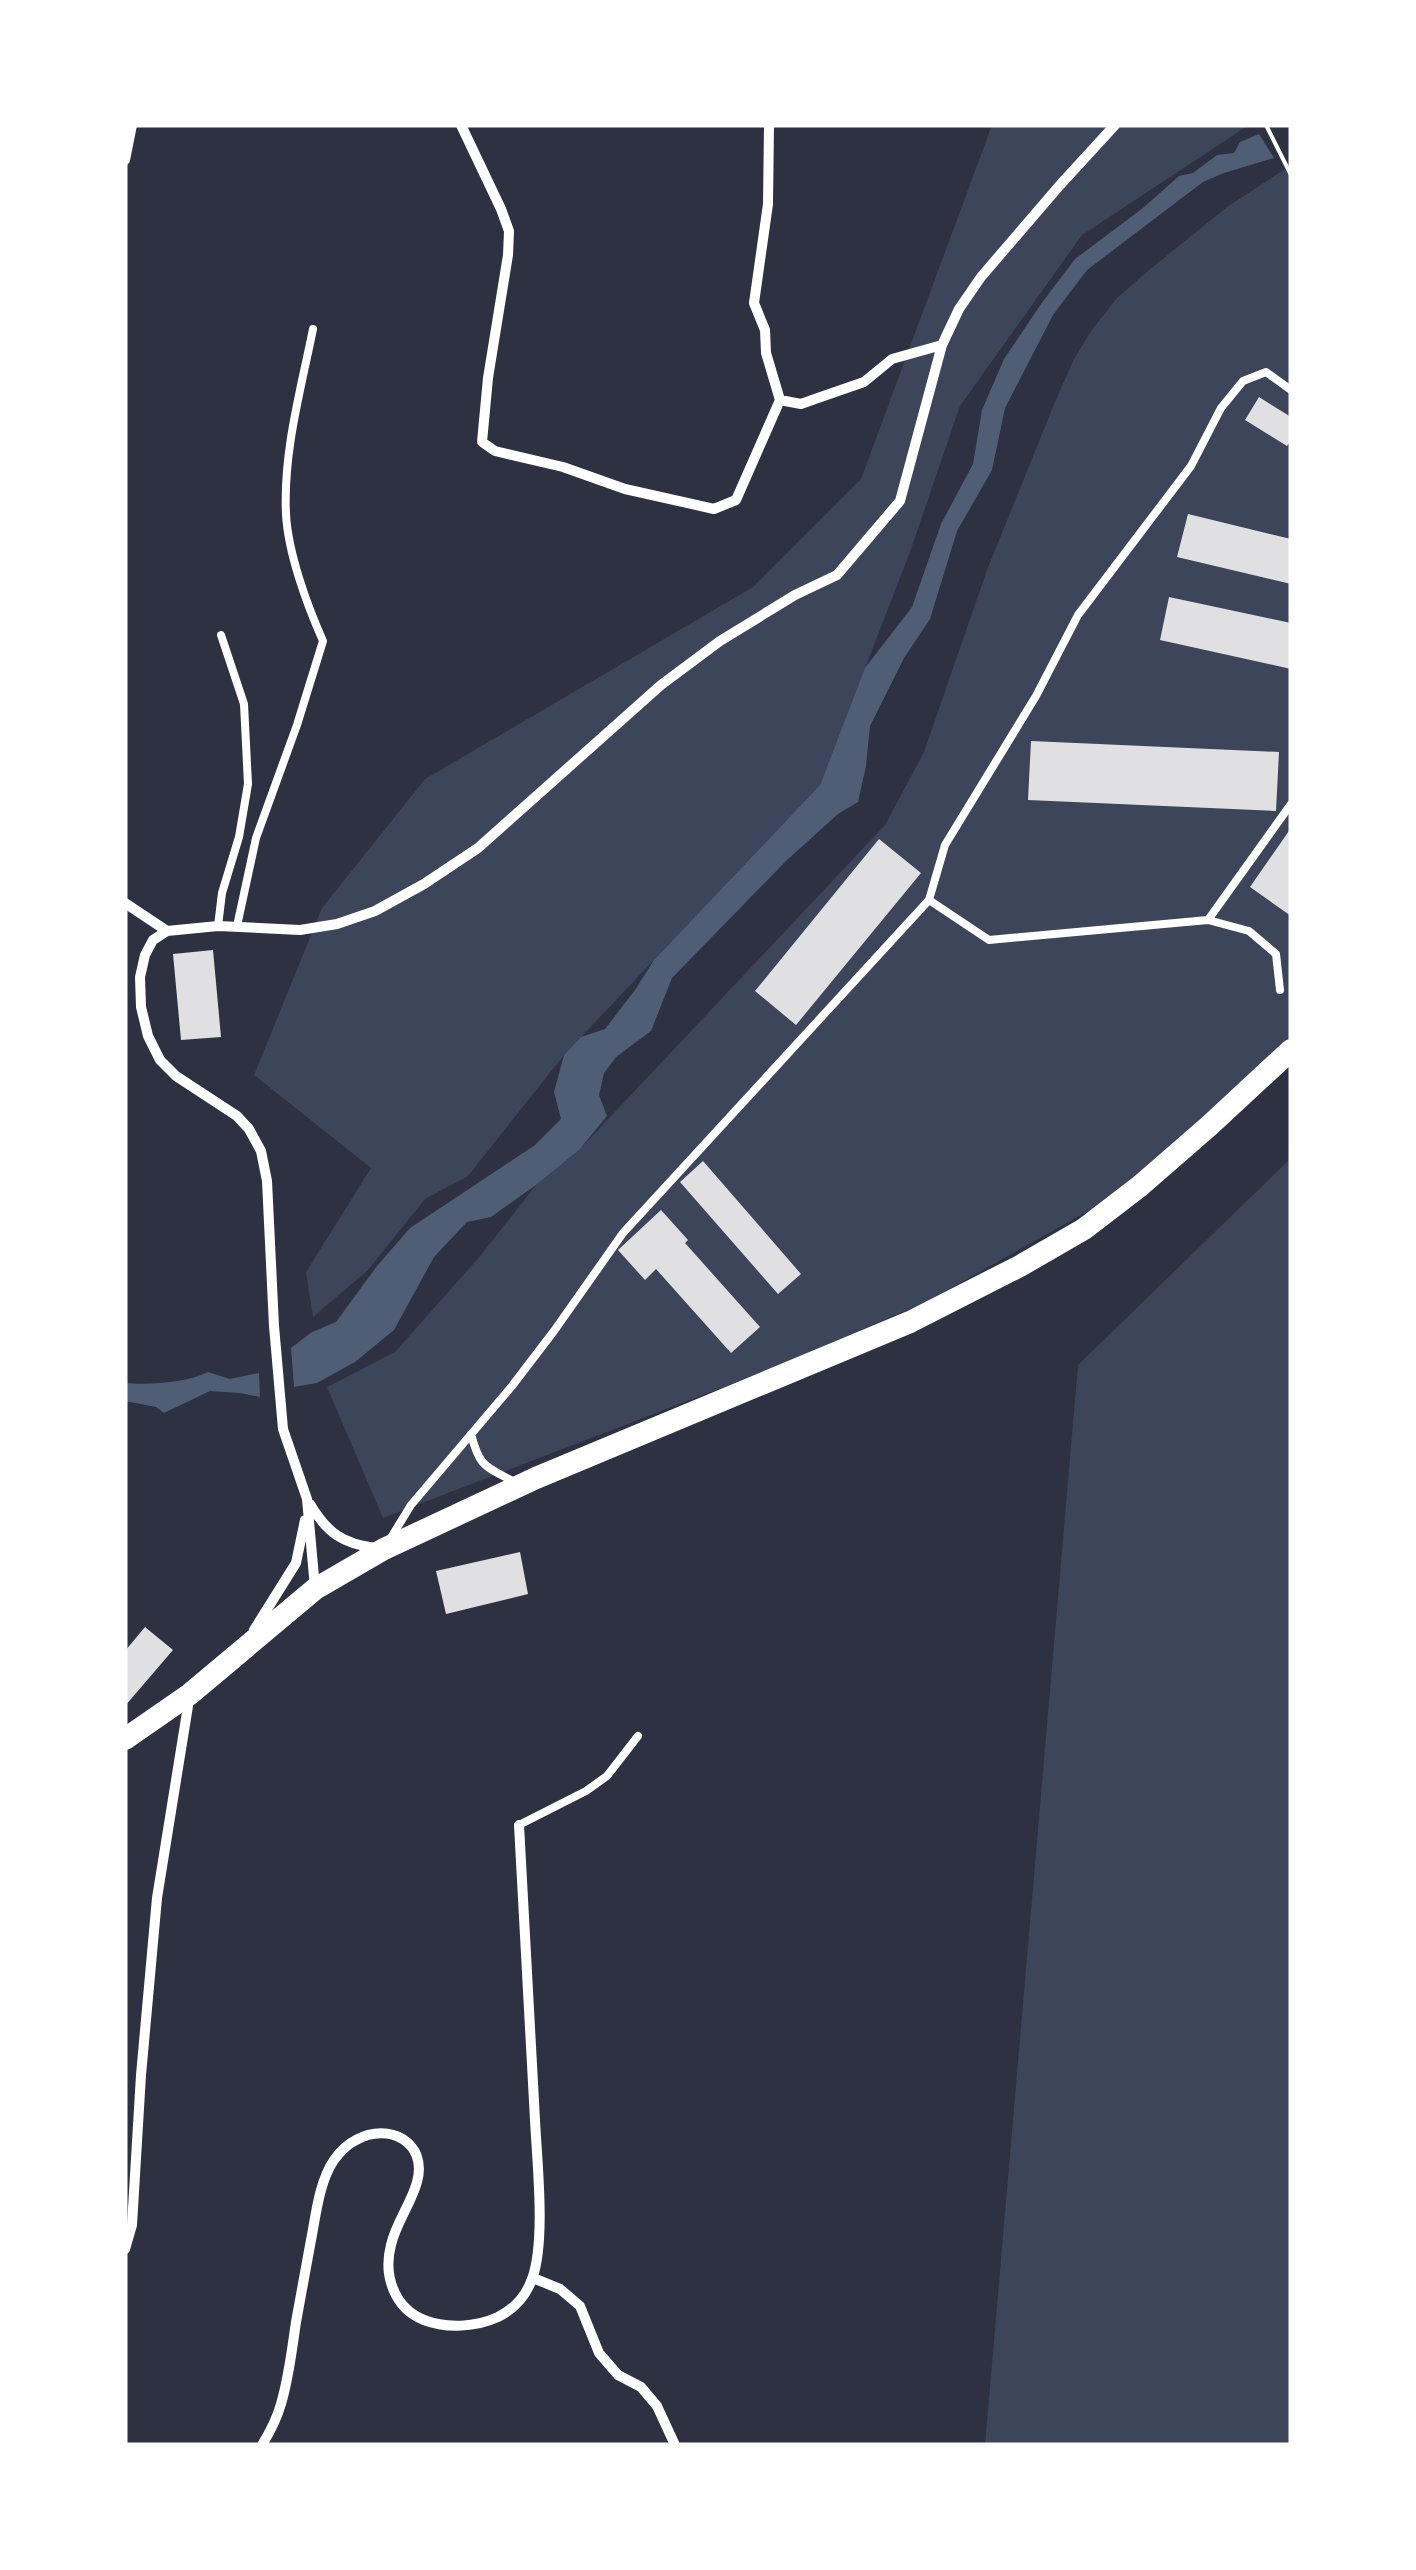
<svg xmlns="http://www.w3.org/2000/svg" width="1416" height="2570" viewBox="0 0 1416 2570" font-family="Georgia,serif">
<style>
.green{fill:#3c4559}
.water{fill:#4f5d75}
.building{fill:#e0e0e3}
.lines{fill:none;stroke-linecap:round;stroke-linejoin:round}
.path{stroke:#fff;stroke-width:4}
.service{stroke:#fff;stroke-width:8}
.minor{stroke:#fff;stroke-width:10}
.primary{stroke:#fff;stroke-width:22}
</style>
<rect width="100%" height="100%" fill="#2d3142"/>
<!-- green -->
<path class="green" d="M 992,125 L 1249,125 L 1082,235 L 960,406 L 910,552 L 820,785 L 564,1055 L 468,1176 L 425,1199 L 368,1270 L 313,1317 L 306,1272 L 371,1168 L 254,1075 L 322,908 L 425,779 L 753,587 L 861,479 Z
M 1291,165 L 1291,1042 L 1113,1197 L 928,1301 L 768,1370 L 383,1518 L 327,1387 L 395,1352 L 481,1255 L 536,1185 L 579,1150 L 885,825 L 924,752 L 987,570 L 1054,404 L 1074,359 L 1091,331 L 1117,298 L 1149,270 L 1227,207 Z
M 1291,1158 L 1291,2445 L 985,2445 L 1078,1365 Z"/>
<!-- water -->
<path class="water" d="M 1259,134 L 1274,158 L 1224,173 L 1203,182 L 1087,270 L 1053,315 L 1005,408 L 992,470 L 957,531 L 930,619 L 904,658 L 870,726 L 866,766 L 858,802 L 838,814 L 786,861 L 672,978 L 651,1031 L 616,1057 L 604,1073 L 599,1095 L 607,1116 L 579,1150 L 536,1185 L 491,1217 L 467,1222 L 434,1257 L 394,1330 L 355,1362 L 317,1383 L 294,1387 L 291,1348 L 312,1332 L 336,1322 L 377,1266 L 410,1228 L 535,1145 L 561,1119 L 554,1092 L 564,1055 L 581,1037 L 605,1029 L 635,990 L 654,960 L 820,785 L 865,668 L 912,607 L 941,524 L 973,464 L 982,410 L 1004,359 L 1041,304 L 1075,259 L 1143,208 L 1179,176 L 1193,173 L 1217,155 L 1234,153 L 1240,142 Z
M 208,1372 L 230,1379 L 259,1373 L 260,1397 L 240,1393 L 210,1391 L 164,1413 L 156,1407 L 125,1401 L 125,1383 C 150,1385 186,1383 208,1372 Z"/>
<!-- building -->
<path class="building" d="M 1259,397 L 1291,417 L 1291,441 L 1287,446 L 1245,420 Z
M 1188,514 L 1291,539 L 1291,584 L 1177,557 Z
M 1169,597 L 1291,623 L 1291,669 L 1160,640 Z
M 1031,741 L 1279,752 L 1276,811 L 1028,800 Z
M 1291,828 L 1291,916 L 1250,887 Z
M 879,839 L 921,873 L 796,1025 L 755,991 Z
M 213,950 L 221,1037 L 181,1040 L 173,954 Z
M 703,1161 L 801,1274 L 778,1294 L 680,1182 Z
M 661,1210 L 688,1240 L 685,1243 L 760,1327 L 731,1353 L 656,1269 L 645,1280 L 618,1250 Z
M 520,1552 L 528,1594 L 446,1614 L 436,1571 Z
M 145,1627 L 173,1650 L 125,1706 L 125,1651 Z"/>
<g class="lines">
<!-- path -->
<path class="path" d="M 1266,125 L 1291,175"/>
<!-- service -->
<path class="service" d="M 929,900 L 945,845 L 1036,696 L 1078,615 L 1191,466 L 1221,408 L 1243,381 L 1266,372 L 1291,390
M 1208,920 L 1291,804
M 218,926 L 222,893 L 239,837 L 248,784 L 244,704 L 221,635
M 237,926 L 256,838 L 297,725 L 323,641 C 307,605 288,553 286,514 C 283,452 301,389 313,329
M 471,1434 C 480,1469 486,1466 516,1483
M 392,1536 L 411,1505 L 512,1386 L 554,1331 L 623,1233 L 929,900 L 989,940 L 1208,920 L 1249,931 L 1276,954 L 1280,990
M 519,1825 L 586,1791 L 607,1776 L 638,1736"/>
<!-- minor -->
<path class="minor" d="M 461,125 L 501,209 L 509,231 L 508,255 L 488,378 L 482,442 L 495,451 L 563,467 L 625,489 L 714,509 L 736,500 L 780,400
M 769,125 L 768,204 L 754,303 L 765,330 L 766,353 L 780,400 L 801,404 L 815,399 L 864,382 L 892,359 L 942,345
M 125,160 L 132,125
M 125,903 L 167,931
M 310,1504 C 327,1533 343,1544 376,1548
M 315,1588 L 307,1499 L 283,1429 L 274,1326 L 267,1181 L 261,1151 L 249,1129 L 237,1116 L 176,1076 L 160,1060 L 148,1036 L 141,1007 L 140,977 L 145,955 L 153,940 L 167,931 L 218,926 L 300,930 L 337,924 L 375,911 L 424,884 L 478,848 L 661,685 L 720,641 L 795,595 L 837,575 L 900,501 L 942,345 L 959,309 L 981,277 L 1060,185 L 1115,125
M 254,1630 L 296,1563 L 305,1520
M 125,2249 L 132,2225 L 141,2075 L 157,1898 L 189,1700
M 533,2278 L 560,2289 L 580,2306 L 599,2353 L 618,2375 L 641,2387 L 657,2406 L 675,2445
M 262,2445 C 270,2432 277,2418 281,2404 C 289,2377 292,2349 296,2322 C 301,2295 306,2267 311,2240 C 316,2215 319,2182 334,2160 C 339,2153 348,2144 356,2140 C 389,2122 428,2142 417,2182 C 411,2204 396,2223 391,2245 C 383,2275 394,2308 424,2320 C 447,2329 476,2327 498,2317 C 514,2309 526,2296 532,2279 C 546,2241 537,2162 535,2120 C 530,2022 524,1924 519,1825"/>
<!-- primary -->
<path class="primary" d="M 125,1739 L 190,1694 L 315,1589 L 384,1549 L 536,1478 L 910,1322 L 1020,1266 L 1084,1229 L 1140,1186 L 1209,1126 L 1291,1050"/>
</g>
<!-- border -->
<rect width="1416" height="2570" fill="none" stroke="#ffffff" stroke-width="255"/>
</svg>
